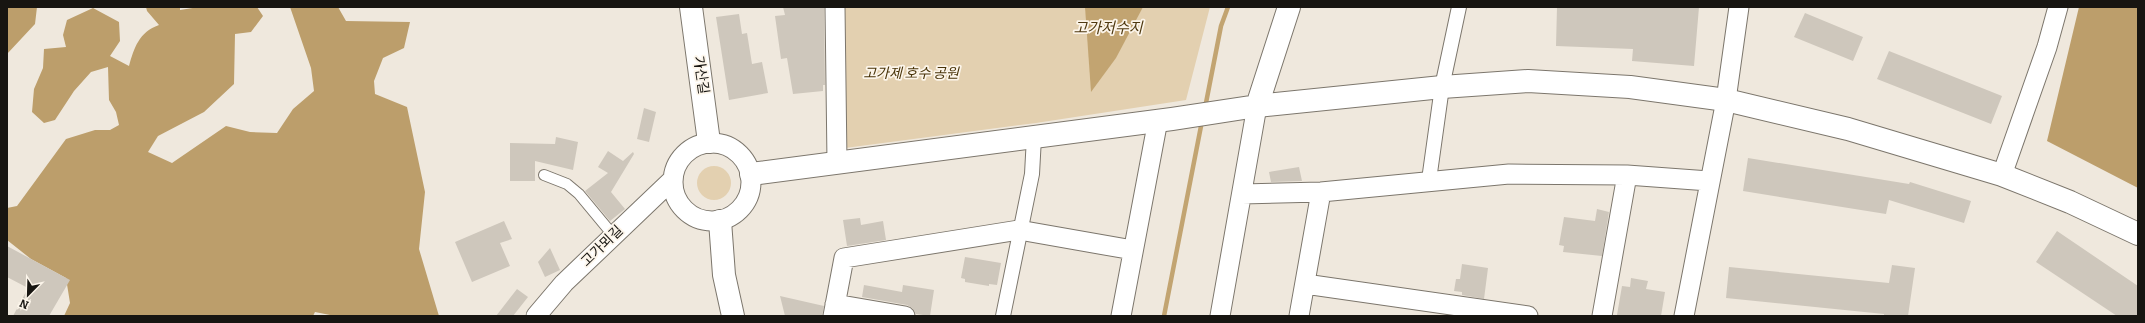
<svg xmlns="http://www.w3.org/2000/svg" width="2145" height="323" viewBox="0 0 2145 323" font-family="Bitter,'Noto Sans KR',serif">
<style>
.green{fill:#e3d0b0}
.forest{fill:#bc9e6b}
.water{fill:#c2a471}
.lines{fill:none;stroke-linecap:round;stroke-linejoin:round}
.stream{stroke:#c2a471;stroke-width:4.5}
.building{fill:#cec7bc}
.service-casing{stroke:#7c766c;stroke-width:12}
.pedestrian-casing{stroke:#7c766c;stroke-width:16}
.minor-casing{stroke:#7c766c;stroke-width:21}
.tertiary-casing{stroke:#7c766c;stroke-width:24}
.service{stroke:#fff;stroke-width:10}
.pedestrian{stroke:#fff;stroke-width:14}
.minor{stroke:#fff;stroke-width:19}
.tertiary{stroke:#fff;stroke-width:22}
.labels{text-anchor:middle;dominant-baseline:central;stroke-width:3.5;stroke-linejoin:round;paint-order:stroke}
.park-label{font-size:14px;font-style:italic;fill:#483308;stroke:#fcf5ea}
.street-label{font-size:14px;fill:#171511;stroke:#fcf5ea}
.water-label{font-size:15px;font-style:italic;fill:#4f3910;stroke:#fcf5ea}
</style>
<rect width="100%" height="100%" fill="#efe8dd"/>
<!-- green -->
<path class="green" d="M 845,7 L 1210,7 L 1186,100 L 1036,123 L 845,148 Z
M697 183a17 17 0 1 1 34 0a17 17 0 1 1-34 0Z"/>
<!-- forest -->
<path class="forest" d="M 7,7 L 37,7 L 35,24 L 7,54 Z
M 146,7 L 180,7 L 180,10 L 199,7 L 257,7 L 263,16 L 251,32 L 235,34 L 234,84 L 204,112 L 158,136 L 148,152 L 172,163 L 226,126 L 250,132 L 277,133 L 293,109 L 314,91 L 311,68 L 290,7 L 338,7 L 346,21 L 410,22 L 404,48 L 383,58 L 374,81 L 375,94 L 407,107 L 425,192 L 419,249 L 439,316 L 335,316 L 315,312 L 313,316 L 64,316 L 70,303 L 66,278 L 31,259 L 7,240 L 7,208 L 17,206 L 66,139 L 95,130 L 110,130 L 119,125 L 116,112 L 109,100 L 108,67 L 91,72 L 74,91 L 55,120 L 44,123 L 32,112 L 34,89 L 43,68 L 44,49 L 66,47 L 63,35 L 67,20 L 93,8 L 119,22 L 120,41 L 110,56 L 129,66 C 134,48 139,32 159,25 L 147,11 Z
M 2079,7 L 2138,7 L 2138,188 L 2047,141 Z"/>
<!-- water -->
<path class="water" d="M 1085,7 L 1143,7 L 1116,58 L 1091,92 Z"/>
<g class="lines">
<!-- stream -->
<path class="stream" d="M 1205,108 L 1221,26 L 1228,7
M 1164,316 L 1202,121"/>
</g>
<!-- building -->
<path class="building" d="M 783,7 L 824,7 L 825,85 L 823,85 L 823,91 L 793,94 L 787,58 L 781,59 L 775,16 L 785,15 Z
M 1557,7 L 1699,7 L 1694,66 L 1632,61 L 1633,49 L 1556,46 Z
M 1805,13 L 1863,37 L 1853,61 L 1794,37 Z
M 739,14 L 742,34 L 747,33 L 752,64 L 762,62 L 768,93 L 729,100 L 716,17 Z
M 1889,51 L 2002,96 L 1991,124 L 1877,79 Z
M 644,108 L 656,112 L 649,142 L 637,139 Z
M 556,137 L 578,142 L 573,170 L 535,161 L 535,181 L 510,181 L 510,143 L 555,144 Z
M 608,151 L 623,161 L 633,152 L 634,154 L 611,192 L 625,209 L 610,221 L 585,191 L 608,173 L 598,167 Z
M 1748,158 L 1909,184 L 1910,182 L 1971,201 L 1964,223 L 1889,200 L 1886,214 L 1743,191 Z
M 1299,167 L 1302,181 L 1271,182 L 1269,172 Z
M 1597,209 L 1609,212 L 1602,256 L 1563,252 L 1564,246 L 1559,245 L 1564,217 L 1595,221 Z
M 860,218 L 861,225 L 883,221 L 886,240 L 847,246 L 843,220 Z
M 504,221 L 512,239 L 500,243 L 510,266 L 472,282 L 455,242 Z
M 2057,231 L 2138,286 L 2138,316 L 2117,316 L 2036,262 Z
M 7,246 L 70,280 L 49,316 L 13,316 L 28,288 L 7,277 Z
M 550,248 L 560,270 L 545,277 L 538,262 Z
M 965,257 L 1001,263 L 997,285 L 989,284 L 989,286 L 965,282 L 965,279 L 961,278 Z
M 1462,264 L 1488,268 L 1484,299 L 1462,295 L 1462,292 L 1454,291 L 1456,279 L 1460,279 Z
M 1892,265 L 1915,268 L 1908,316 L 1884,316 L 1884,314 L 1726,298 L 1729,267 L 1889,283 Z
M 1631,278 L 1648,281 L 1646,289 L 1665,292 L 1661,316 L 1617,315 L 1622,286 L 1630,287 Z
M 864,285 L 902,292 L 903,285 L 934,290 L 930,316 L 916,314 L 912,308 L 907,305 L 862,297 Z
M 517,289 L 528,297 L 513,316 L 496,316 Z
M 780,296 L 824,306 L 822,316 L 785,316 Z"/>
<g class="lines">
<!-- service casing -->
<g class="service-casing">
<path id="service" d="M 544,175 L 567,184 L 579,194 L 613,235"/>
</g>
<!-- pedestrian casing -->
<g class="pedestrian-casing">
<path id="pedestrian" d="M 1429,180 L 1442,87 L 1459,7
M 1003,316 L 1032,174 L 1034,137"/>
</g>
<!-- minor casing -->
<g class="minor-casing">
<path id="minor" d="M 835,7 L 837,162
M673 182a39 39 0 1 1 78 0a39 39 0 1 1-78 0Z
M 2002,175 L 2047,47 L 2058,7
M 1242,194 L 1321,192 L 1509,174 L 1627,175 L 1709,181
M 1305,284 L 1528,316
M 835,304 L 905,316
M 536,316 L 564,283 L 672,180
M 833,316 L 844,258 L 1019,230 L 1133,250
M 1121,316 L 1158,120
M 1220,316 L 1257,106
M 1299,316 L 1321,192
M 1602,316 L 1627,175
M 1684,316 L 1726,100 L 1739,7"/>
</g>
<!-- tertiary casing -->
<g class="tertiary-casing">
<path id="tertiary" d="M 691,7 L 709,142
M 1257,106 L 1442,87 L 1528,81 L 1630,87 L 1726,100 L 1848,129 L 2002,175 L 2070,202 L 2138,234
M 751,174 L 1172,119 L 1257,106 L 1289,7
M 720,221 L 724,275 L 733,316"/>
</g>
<!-- service -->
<use href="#service" class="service"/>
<!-- pedestrian -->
<use href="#pedestrian" class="pedestrian"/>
<!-- minor -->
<use href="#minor" class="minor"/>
<!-- tertiary -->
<use href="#tertiary" class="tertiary"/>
</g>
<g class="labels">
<!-- park labels -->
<g class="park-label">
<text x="911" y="73">고가제 호수 공원</text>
</g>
<!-- street labels -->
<g class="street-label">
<text transform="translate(701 75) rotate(82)">가산길</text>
<text transform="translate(602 246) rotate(-44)">고가뫼길</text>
</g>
<!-- water labels -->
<g class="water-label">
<text x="1108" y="28">고가저수지</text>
</g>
</g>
<!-- border -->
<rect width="2145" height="323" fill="none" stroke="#171511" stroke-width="16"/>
<!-- north arrow -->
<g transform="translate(28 295) rotate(203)" stroke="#fcf5ea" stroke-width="3" paint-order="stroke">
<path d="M0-3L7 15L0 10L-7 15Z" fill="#171511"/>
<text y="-6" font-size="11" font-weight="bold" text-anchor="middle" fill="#171511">N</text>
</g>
</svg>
